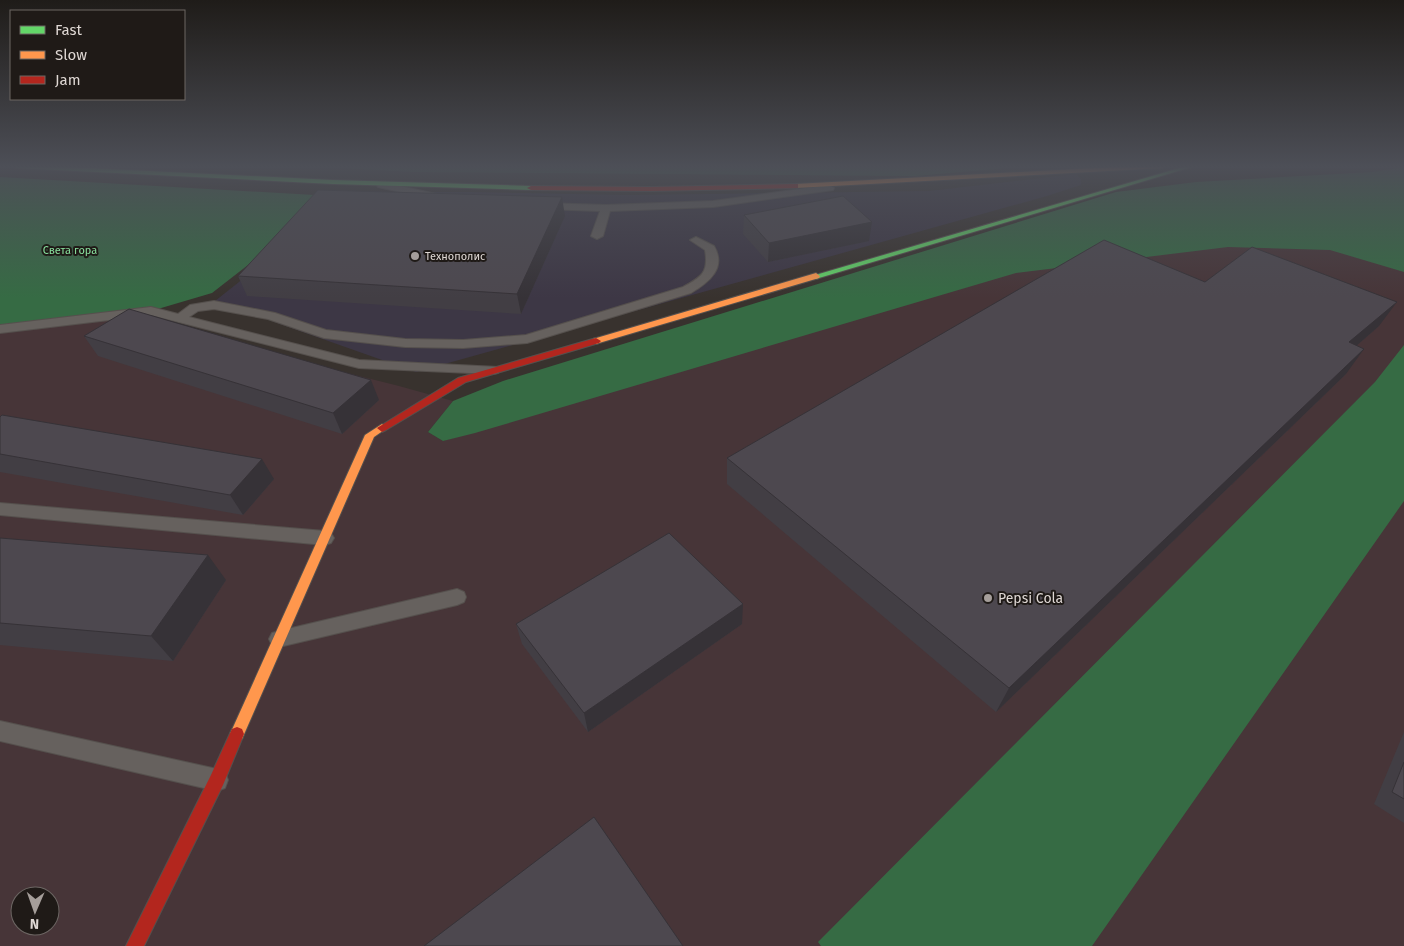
<svg xmlns="http://www.w3.org/2000/svg" width="1404" height="946" viewBox="0 0 1404 946" font-family="'Fira Sans',sans-serif">
<style>
.commercial{fill:#3d3745}
.industrial{fill:#473538;fill-rule:evenodd}
.forest{fill:#366b44}
.lines{fill:none;stroke-linecap:round;stroke-linejoin:round}
.lane-casing{stroke:#55504d;stroke-width:2}
.fast-casing{stroke:#55504d;stroke-width:2}
.slow-casing{stroke:#55504d;stroke-width:2}
.jam-casing{stroke:#55504d;stroke-width:2}
.lane{fill:#66615e;fill-rule:evenodd}
.fast{fill:#63d668;fill-rule:evenodd}
.slow{fill:#ff974d;fill-rule:evenodd}
.jam{fill:#b3261e;fill-rule:evenodd}
.wall{fill:#423e44}
.shaded-wall{fill:#363237}
.building{fill:#4d484f;stroke:#363237}
.poi-dot{fill:#a59e9a;stroke:#1f1a17;stroke-width:2}
.labels{text-anchor:middle;dominant-baseline:central;stroke-width:4;stroke-linejoin:round;paint-order:stroke}
.far-park-label{font-size:11px;fill:#88e09e;stroke:#1f1a17}
.far-poi-label{font-size:11px;fill:#dfd8d4;stroke:#1f1a17;text-anchor:start}
.poi-label{font-size:14px;fill:#dfd8d4;stroke:#1f1a17;text-anchor:start}
</style>
<rect width="100%" height="100%" fill="#38322e"/>
<!-- commercial -->
<path class="commercial" d="M 1076,174 L 1081,179 L 1081,185 L 1047,196 L 416,372 L 215,301 L 353,192 L 470,192 L 628,195 L 929,191 Z"/>
<!-- industrial -->
<path class="industrial" d="M 1404,232 L 1404,946 L 0,946 L 0,329 L 151,311 L 143,322 L 399,386 L 453,401 L 428,432 L 443,441 L 1020,257 ZM 20,896 L 50,896 L 50,926 L 20,926 Z"/>
<!-- forest -->
<path class="forest" d="M 307,166 L 1029,166 L 915,176 L 414,172 Z
M 1404,167 L 1404,272 L 1330,250 L 1228,247 L 1016,273 L 475,433 L 443,441 L 428,432 L 453,401 L 503,381 L 1116,192 L 1196,182 L 1372,172 Z
M 0,177 L 332,196 L 271,247 L 212,293 L 151,311 L 0,329 Z
M 1404,345 L 1404,501 L 1092,946 L 821,946 L 818,942 L 1375,382 Z"/>
<g class="lines">
<!-- lane casing -->
<g class="lane-casing">
<path id="lane" d="M 382,182 L 445,196 L 446,198 L 441,201 L 378,187 L 377,185 Z
M 829,185 L 834,188 L 833,190 L 713,207 L 610,211 L 603,236 L 597,239 L 591,236 L 600,211 L 543,209 L 538,206 L 543,203 L 606,205 L 713,201 Z
M 696,237 L 714,246 C 727,268 709,282 691,293 L 527,343 L 463,348 L 405,347 L 324,338 L 268,319 L 214,309 L 198,311 L 189,317 L 359,360 L 498,367 L 500,370 L 498,373 L 493,374 L 359,368 L 151,315 L 0,333 L 0,325 L 151,307 L 178,314 L 190,305 L 214,301 L 275,313 L 326,330 L 405,339 L 463,340 L 526,335 L 683,287 C 701,277 709,273 705,250 L 690,240 Z
M 0,503 L 325,531 L 331,533 L 334,538 L 331,543 L 325,545 L 0,515 Z
M 457,589 L 464,592 L 466,597 L 464,602 L 457,605 L 279,647 L 272,645 L 269,639 L 272,633 L 279,631 Z
M 0,721 L 217,769 L 225,772 L 228,780 L 225,788 L 217,791 L 0,741 Z"/>
</g>
<!-- fast casing -->
<g class="fast-casing">
<path id="fast" d="M 13,166 L 48,166 L 333,180 L 531,186 L 535,188 L 531,190 L 333,184 L 16,168 Z
M 1186,166 L 1195,166 L 819,278 L 816,279 L 812,276 Z"/>
</g>
<!-- slow casing -->
<g class="slow-casing">
<path id="slow" d="M 1133,166 L 1166,166 L 1163,168 L 795,188 L 791,186 L 795,184 Z
M 816,273 L 820,276 L 819,278 L 599,343 L 596,344 L 591,341 L 593,339 Z
M 382,424 L 387,428 L 374,437 L 242,739 L 237,741 L 232,739 L 230,734 L 365,435 Z"/>
</g>
<!-- jam casing -->
<g class="jam-casing">
<path id="jam" d="M 795,184 L 798,184 L 798,188 L 650,191 L 531,190 L 527,188 L 531,186 L 650,187 Z
M 596,338 L 601,341 L 599,343 L 466,382 L 386,430 L 382,432 L 377,428 L 458,378 Z
M 237,727 L 242,729 L 244,734 L 223,785 L 144,946 L 126,946 L 211,775 L 232,729 Z"/>
</g>
<!-- lane -->
<use href="#lane" class="lane"/>
<!-- fast -->
<use href="#fast" class="fast"/>
<!-- slow -->
<use href="#slow" class="slow"/>
<!-- jam -->
<use href="#jam" class="jam"/>
</g>
<!-- wall -->
<path class="wall" d="M 744,215 L 869,241 L 768,262 L 743,234 Z
M 565,216 L 521,314 L 247,296 L 238,276 Z
M 1205,282 L 1379,326 L 1356,346 L 1346,374 L 996,712 L 727,484 L 727,458 Z
M 84,336 L 379,400 L 342,434 L 98,356 Z
M 0,417 L 274,479 L 243,515 L 0,472 Z
M 0,538 L 226,580 L 173,661 L 0,645 Z
M 516,624 L 742,624 L 588,732 L 522,644 Z
M 1404,732 L 1404,823 L 1374,804 Z"/>
<!-- shaded-wall -->
<path class="shaded-wall" d="M 562,197 L 565,216 L 521,314 L 517,294 Z
M 872,222 L 869,241 L 768,262 L 769,243 Z
M 1397,302 L 1379,326 L 1331,368 L 1349,342 Z
M 1364,349 L 1346,374 L 996,712 L 1009,688 Z
M 371,380 L 379,400 L 342,434 L 333,413 Z
M 262,459 L 274,479 L 243,515 L 230,495 Z
M 208,555 L 226,580 L 173,661 L 151,636 Z
M 743,604 L 742,624 L 588,732 L 584,713 Z"/>
<!-- building -->
<path class="building" d="M 318,190 L 562,197 L 517,294 L 238,276 Z
M 843,196 L 872,222 L 769,243 L 744,215 Z
M 1104,240 L 1205,282 L 1252,247 L 1397,302 L 1349,342 L 1364,349 L 1009,688 L 727,458 Z
M 129,309 L 371,380 L 333,413 L 84,336 Z
M 2,415 L 262,459 L 230,495 L 0,454 L 0,417 Z
M 669,533 L 743,604 L 584,713 L 516,624 Z
M 0,538 L 208,555 L 151,636 L 0,623 Z
M 1404,762 L 1404,799 L 1392,792 Z
M 594,817 L 683,946 L 424,946 Z"/>
<!-- sky -->
<linearGradient id="sky" x2="0" y2="1"><stop stop-color="#1f1c19"/><stop offset="0.56" stop-color="#4d4f57"/><stop offset="1" stop-color="#4d4f57" stop-opacity="0"/></linearGradient>
<rect width="1404" height="298" fill="url(#sky)"/>
<!-- markers -->
<g class="poi-dot">
<circle cx="415" cy="256" r="5"/>
<circle cx="988" cy="598" r="5"/>
</g>
<g class="labels">
<!-- far-park labels -->
<g class="far-park-label">
<text x="70" y="250">Света гора</text>
</g>
<!-- far-poi labels -->
<g class="far-poi-label">
<text x="425" y="256">Технополис</text>
</g>
<!-- poi labels -->
<g class="poi-label">
<text x="998" y="598">Pepsi Cola</text>
</g>
</g>
<!-- legend -->
<rect x="10" y="10" width="175" height="90" fill="#1f1a17" stroke="#6c6663"/>
<rect x="20" y="26" width="25" height="8" fill="#63d668" stroke="#6c6663"/>
<text x="55" y="35" font-size="15" fill="#dfd8d4">Fast</text>
<rect x="20" y="51" width="25" height="8" fill="#ff974d" stroke="#6c6663"/>
<text x="55" y="60" font-size="15" fill="#dfd8d4">Slow</text>
<rect x="20" y="76" width="25" height="8" fill="#b3261e" stroke="#6c6663"/>
<text x="55" y="85" font-size="15" fill="#dfd8d4">Jam</text>
<!-- north arrow -->
<g transform="translate(35 911) rotate(182)"><circle r="24" fill="#1f1a17" stroke="#6c6663"/>
<path d="M0-4L9 19L0 12L-9 19Z" fill="#a59e9a"/>
<text y="-8" font-size="14" font-weight="bold" text-anchor="middle" fill="#dfd8d4">N</text>
</g>
</svg>
